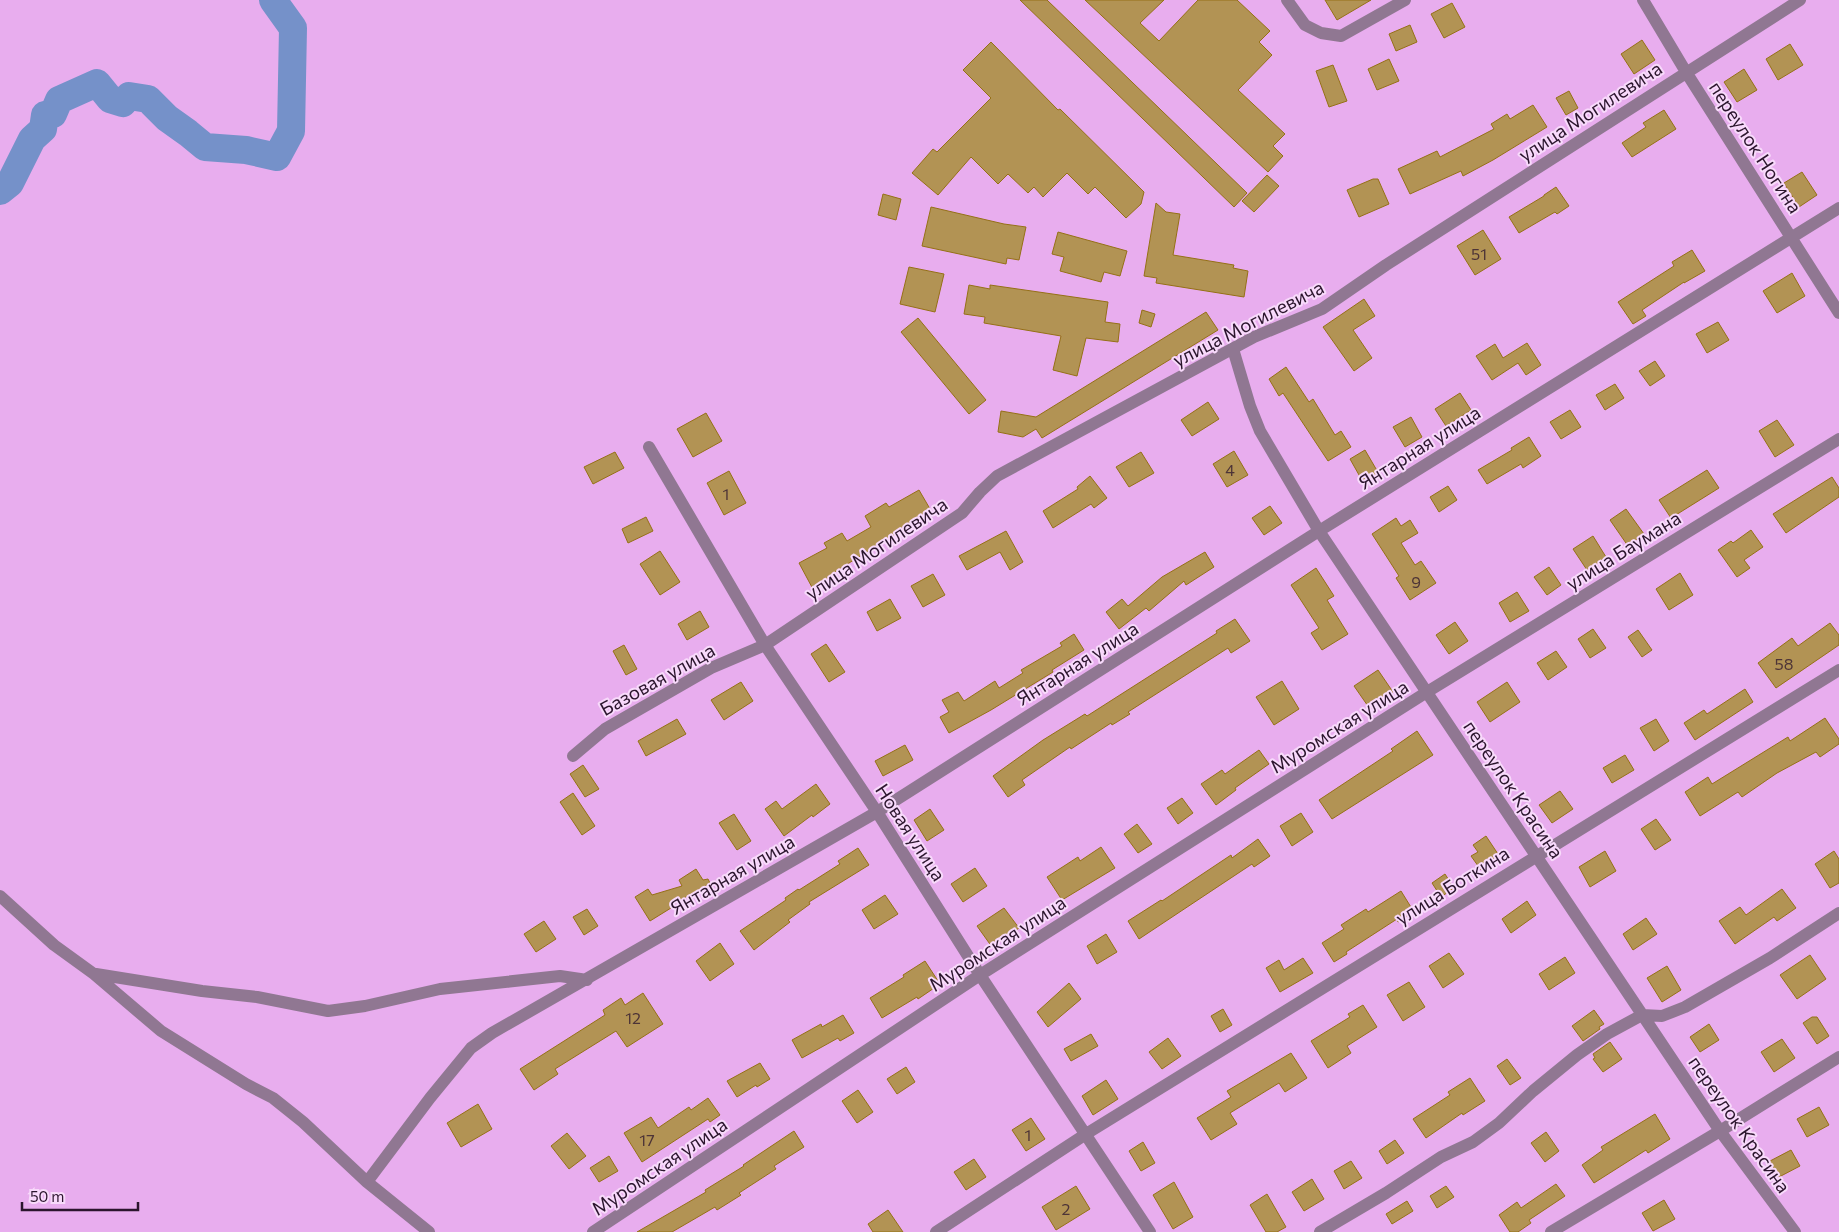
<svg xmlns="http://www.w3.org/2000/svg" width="1839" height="1232" viewBox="0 0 1839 1232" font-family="Commissioner,sans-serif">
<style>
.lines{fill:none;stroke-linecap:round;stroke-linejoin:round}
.river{stroke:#7591c9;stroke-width:28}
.building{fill:#b29354;stroke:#957016}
.minor{stroke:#907792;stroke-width:12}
.labels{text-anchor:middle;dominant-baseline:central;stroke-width:4;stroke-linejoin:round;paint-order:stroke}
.number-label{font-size:16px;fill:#4d3437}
.street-label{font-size:19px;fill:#2b152d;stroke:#f8dafb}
</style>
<rect width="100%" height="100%" fill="#e8adee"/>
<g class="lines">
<!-- river -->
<path class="river" d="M 0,191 L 10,183 L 32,139 L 43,129 L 45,115 L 53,114 L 59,100 L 97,83 L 110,99 L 123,103 L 129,96 L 148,99 L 167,118 L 188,133 L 205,147 L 246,150 L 277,157 L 291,131 L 293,28 L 273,0"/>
</g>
<!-- building -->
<path class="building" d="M 1020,0 L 1047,0 L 1247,193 L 1234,207 Z
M 1085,0 L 1164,0 L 1140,23 L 1159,41 L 1198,0 L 1237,0 L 1270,31 L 1259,42 L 1272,55 L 1238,90 L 1285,134 L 1273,146 L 1283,156 L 1268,172 Z
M 1325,0 L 1371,0 L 1337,20 Z
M 1452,3 L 1465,27 L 1444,38 L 1431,14 Z
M 1410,25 L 1417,42 L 1396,51 L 1389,34 Z
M 1642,40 L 1655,60 L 1634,74 L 1621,54 Z
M 991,42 L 1058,110 L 1060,109 L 1144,192 L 1141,204 L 1126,218 L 1095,187 L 1088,194 L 1067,173 L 1043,197 L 1034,187 L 1028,193 L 1008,174 L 998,184 L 971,157 L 938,195 L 912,173 L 933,149 L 937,152 L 991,98 L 963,70 Z
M 1790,44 L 1803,65 L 1778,80 L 1766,59 Z
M 1389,59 L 1399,81 L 1377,90 L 1368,69 Z
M 1333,65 L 1347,101 L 1329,107 L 1316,71 Z
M 1744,69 L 1757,90 L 1737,102 L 1724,82 Z
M 1569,91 L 1578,108 L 1566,115 L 1556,98 Z
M 1533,105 L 1547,127 L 1493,160 L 1463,176 L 1461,171 L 1410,194 L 1398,169 L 1437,151 L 1440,157 L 1494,129 L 1491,124 L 1507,114 L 1510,119 Z
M 1664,110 L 1676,129 L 1632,157 L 1622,143 L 1646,127 L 1643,123 Z
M 1802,172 L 1817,195 L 1799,207 L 1784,183 Z
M 1267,175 L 1279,186 L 1254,212 L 1242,201 Z
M 1373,179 L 1378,179 L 1389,204 L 1359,217 L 1347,190 Z
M 1556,187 L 1569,206 L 1557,214 L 1555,212 L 1519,233 L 1509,217 L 1544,196 L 1544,195 Z
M 883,194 L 901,199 L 896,220 L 878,215 Z
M 1156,203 L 1166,212 L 1180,214 L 1173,255 L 1234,265 L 1233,268 L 1248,271 L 1244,297 L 1156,283 L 1157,278 L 1144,276 Z
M 931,207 L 1004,224 L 1026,227 L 1019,260 L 1007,258 L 1006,264 L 922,246 Z
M 1483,230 L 1501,259 L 1475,275 L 1457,246 Z
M 1058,232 L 1127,251 L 1120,276 L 1104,272 L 1101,282 L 1060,271 L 1064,257 L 1052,254 Z
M 1692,250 L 1705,271 L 1684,283 L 1684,282 L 1642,310 L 1646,316 L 1633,324 L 1618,302 L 1674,266 L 1672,262 Z
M 909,267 L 944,274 L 935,312 L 900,304 Z
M 1792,273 L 1805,296 L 1777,313 L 1763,291 Z
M 969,285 L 990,289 L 990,285 L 1108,302 L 1105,322 L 1120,324 L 1118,342 L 1086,338 L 1077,376 L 1053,370 L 1061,336 L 984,323 L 985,317 L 964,314 Z
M 1364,299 L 1375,316 L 1353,330 L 1372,358 L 1354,371 L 1323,327 Z
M 1142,310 L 1155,314 L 1151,327 L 1139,323 Z
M 1206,312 L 1218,330 L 1042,438 L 1036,429 L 1023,437 L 998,432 L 1001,411 L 1036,417 Z
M 918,318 L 986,400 L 969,414 L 901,332 Z
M 1718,322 L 1729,340 L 1707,353 L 1696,334 Z
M 1527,343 L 1541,365 L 1526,375 L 1518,363 L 1492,380 L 1476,356 L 1495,344 L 1503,358 Z
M 1655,361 L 1665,376 L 1650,386 L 1639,371 Z
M 1286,367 L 1309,402 L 1313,399 L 1335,435 L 1341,431 L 1351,447 L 1328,461 L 1283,393 L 1279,396 L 1269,379 Z
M 1615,384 L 1624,398 L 1605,410 L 1596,395 Z
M 1460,393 L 1471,410 L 1446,426 L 1435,409 Z
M 1208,402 L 1219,419 L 1192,436 L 1181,420 Z
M 1570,410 L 1581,427 L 1561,439 L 1550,422 Z
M 706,413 L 722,441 L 693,457 L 677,429 Z
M 1411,417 L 1422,437 L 1405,447 L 1393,427 Z
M 1777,420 L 1794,445 L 1775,457 L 1759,431 Z
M 1529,437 L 1541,456 L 1523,468 L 1521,464 L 1487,484 L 1478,470 L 1512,450 L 1511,448 Z
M 1365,450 L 1379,474 L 1363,482 L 1350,459 Z
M 1234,451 L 1248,475 L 1227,487 L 1213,464 Z
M 615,452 L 624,468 L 593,484 L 584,467 Z
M 1141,452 L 1154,473 L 1129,487 L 1116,467 Z
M 1707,470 L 1719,488 L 1671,518 L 1659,500 Z
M 729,471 L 746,503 L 724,515 L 707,483 Z
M 1090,476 L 1107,498 L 1094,508 L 1091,504 L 1053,528 L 1043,511 L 1078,489 L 1077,487 Z
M 1832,477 L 1839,488 L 1839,497 L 1786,533 L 1773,514 Z
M 1448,486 L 1457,500 L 1439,512 L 1430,497 Z
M 919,490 L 933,514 L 918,522 L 917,521 L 828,576 L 830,580 L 814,591 L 799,563 L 827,548 L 824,543 L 842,533 L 847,541 L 871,527 L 865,516 L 886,503 L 889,507 Z
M 1270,506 L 1282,523 L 1264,535 L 1252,518 Z
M 1626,509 L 1644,534 L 1628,546 L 1610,520 Z
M 646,517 L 653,531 L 628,543 L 622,529 Z
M 1396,518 L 1401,526 L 1410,520 L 1418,533 L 1401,543 L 1415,565 L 1421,561 L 1436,583 L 1410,600 L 1396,578 L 1399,576 L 1372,534 Z
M 1751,530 L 1763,547 L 1744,560 L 1750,568 L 1737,577 L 1718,550 L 1731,541 L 1733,543 Z
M 1006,531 L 1023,562 L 1010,570 L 1000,552 L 967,570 L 959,556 Z
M 1593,536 L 1606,557 L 1587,570 L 1573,549 Z
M 660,551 L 680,582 L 660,595 L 640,564 Z
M 1205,552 L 1214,567 L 1186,585 L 1184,581 L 1149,611 L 1146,608 L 1119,629 L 1106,612 L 1122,599 L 1128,606 L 1162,577 Z
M 1549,567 L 1561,585 L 1547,595 L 1534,577 Z
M 1316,568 L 1334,596 L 1327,600 L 1348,634 L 1322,650 L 1311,633 L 1319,628 L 1291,585 Z
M 1680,573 L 1693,595 L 1669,610 L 1656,589 Z
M 933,574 L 945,595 L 923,607 L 911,586 Z
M 1517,592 L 1529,611 L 1510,622 L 1499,603 Z
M 890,599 L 901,618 L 877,631 L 867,612 Z
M 700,611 L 709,627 L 687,640 L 678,624 Z
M 1235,619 L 1250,641 L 1231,653 L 1228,648 L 1128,712 L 1130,714 L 1112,725 L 1111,723 L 1071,749 L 1070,747 L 1022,780 L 1025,785 L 1008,797 L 993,776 L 1043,740 L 1085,714 L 1087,716 L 1217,633 L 1216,631 Z
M 1455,622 L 1468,641 L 1449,654 L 1436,635 Z
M 1830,623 L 1839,635 L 1839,645 L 1776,688 L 1758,663 L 1792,638 L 1798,646 Z
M 1593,629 L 1606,648 L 1590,658 L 1578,639 Z
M 1638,630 L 1652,650 L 1642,657 L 1628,637 Z
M 1074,634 L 1084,650 L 1052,670 L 1053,672 L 991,710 L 949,733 L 940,717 L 949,712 L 942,700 L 958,692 L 964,701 L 995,681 L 999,688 L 1023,673 L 1021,670 L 1062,646 L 1060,643 Z
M 826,644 L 845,672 L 829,682 L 811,654 Z
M 624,645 L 637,669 L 626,675 L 613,651 Z
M 1556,651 L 1567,667 L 1548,680 L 1537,663 Z
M 1378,670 L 1393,692 L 1370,709 L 1354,686 Z
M 1282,681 L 1299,709 L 1274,725 L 1256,697 Z
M 741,682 L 753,701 L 724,720 L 711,700 Z
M 1507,682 L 1520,702 L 1490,722 L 1477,702 Z
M 1745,689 L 1753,702 L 1695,740 L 1684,723 L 1704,710 L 1707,714 Z
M 1825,718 L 1839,739 L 1839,744 L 1820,757 L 1816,752 L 1777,773 L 1742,797 L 1738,792 L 1700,816 L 1685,792 L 1708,777 L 1712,784 L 1788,737 L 1790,741 Z
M 677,719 L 686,734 L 646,756 L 638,741 Z
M 1656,719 L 1669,741 L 1654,751 L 1640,728 Z
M 1417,731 L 1433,755 L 1332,819 L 1319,800 L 1393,751 L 1391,749 Z
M 905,745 L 913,760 L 883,776 L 875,761 Z
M 1259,750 L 1269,764 L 1235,788 L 1236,790 L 1216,805 L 1201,784 L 1222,770 L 1225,774 Z
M 1625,755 L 1634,770 L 1612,783 L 1603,768 Z
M 583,765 L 599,789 L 585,797 L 570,774 Z
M 816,784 L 830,804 L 813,817 L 812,815 L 784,836 L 765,809 L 776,801 L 782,809 Z
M 1560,791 L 1573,809 L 1552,823 L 1539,805 Z
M 573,793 L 595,826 L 582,835 L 560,802 Z
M 1182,798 L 1193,813 L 1178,824 L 1167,808 Z
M 930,809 L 944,830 L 927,841 L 914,820 Z
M 1301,813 L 1313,832 L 1292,846 L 1280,826 Z
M 734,814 L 751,841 L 737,850 L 719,823 Z
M 1656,819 L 1671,840 L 1655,850 L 1641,829 Z
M 1137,824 L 1152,844 L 1138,853 L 1124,834 Z
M 1486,836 L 1500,857 L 1481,870 L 1471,856 L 1478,852 L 1473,845 Z
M 1258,839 L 1270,856 L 1254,867 L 1252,864 L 1139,939 L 1128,921 L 1161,900 L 1162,901 L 1231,855 L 1232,858 Z
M 1101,847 L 1115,868 L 1062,900 L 1047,877 L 1078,857 L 1080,861 Z
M 858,848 L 869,865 L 809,902 L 810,904 L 788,920 L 790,922 L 754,950 L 740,931 L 786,900 L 785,898 L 798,889 L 799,890 L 840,864 L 838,861 Z
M 1605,851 L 1616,871 L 1590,887 L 1579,867 Z
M 1834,851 L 1839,859 L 1839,883 L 1830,888 L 1815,864 Z
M 975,868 L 987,886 L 963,902 L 951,884 Z
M 696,869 L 703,880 L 708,879 L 710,883 L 670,906 L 671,908 L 650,921 L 635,897 L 648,889 L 652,895 L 682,886 L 679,880 Z
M 1445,874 L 1454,888 L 1441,897 L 1432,883 Z
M 1782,889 L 1796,908 L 1777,921 L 1774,917 L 1735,944 L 1719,921 L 1740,907 L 1746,915 Z
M 1401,891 L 1414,912 L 1398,922 L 1397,919 L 1346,952 L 1347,954 L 1334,962 L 1322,943 L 1344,929 L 1341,925 L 1366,909 L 1368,912 Z
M 885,895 L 898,914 L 874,929 L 862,910 Z
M 1527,901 L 1536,915 L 1511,933 L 1502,919 Z
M 1004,908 L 1019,928 L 992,947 L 977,926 Z
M 587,909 L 598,926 L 584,935 L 573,917 Z
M 1646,918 L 1657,934 L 1633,950 L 1623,934 Z
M 544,921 L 556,939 L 536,952 L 524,934 Z
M 1106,934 L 1117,952 L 1097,964 L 1087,946 Z
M 720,943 L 734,964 L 710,981 L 696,961 Z
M 1449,953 L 1464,974 L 1443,988 L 1429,966 Z
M 1810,955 L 1826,979 L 1797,999 L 1780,975 Z
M 1565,957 L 1575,973 L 1549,990 L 1539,974 Z
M 1303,958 L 1313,973 L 1280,992 L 1266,968 L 1279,960 L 1284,970 Z
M 925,961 L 940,984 L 918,999 L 917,997 L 882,1018 L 870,998 L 904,977 L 903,975 Z
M 1667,966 L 1681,990 L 1662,1002 L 1647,978 Z
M 1409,982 L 1425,1007 L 1403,1021 L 1387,995 Z
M 1069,983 L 1081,999 L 1048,1027 L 1037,1012 Z
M 643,993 L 663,1024 L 627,1047 L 616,1031 L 555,1069 L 558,1074 L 534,1090 L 520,1069 L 605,1015 L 603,1010 L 621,998 L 625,1005 Z
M 1363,1005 L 1377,1027 L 1347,1046 L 1351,1053 L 1328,1068 L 1311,1041 L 1350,1017 L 1348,1014 Z
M 1223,1009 L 1232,1025 L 1220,1032 L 1211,1016 Z
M 1594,1010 L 1604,1024 L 1599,1027 L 1600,1029 L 1583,1041 L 1572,1026 Z
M 843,1015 L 854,1033 L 840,1041 L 838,1038 L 802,1058 L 792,1040 L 821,1024 L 822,1027 Z
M 1812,1017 L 1817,1017 L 1829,1036 L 1817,1044 L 1803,1023 Z
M 1709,1024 L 1719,1040 L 1700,1052 L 1690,1037 Z
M 1091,1034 L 1098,1046 L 1071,1061 L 1064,1049 Z
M 1168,1038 L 1181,1056 L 1162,1069 L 1149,1052 Z
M 1782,1039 L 1795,1058 L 1774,1072 L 1761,1052 Z
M 1610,1042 L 1622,1059 L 1603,1072 L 1593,1059 L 1595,1058 L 1593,1054 Z
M 1291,1053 L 1307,1078 L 1285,1092 L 1279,1083 L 1230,1113 L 1237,1124 L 1211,1140 L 1197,1118 L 1231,1097 L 1227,1091 Z
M 1507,1059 L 1521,1078 L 1510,1085 L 1497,1066 Z
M 760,1063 L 770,1079 L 757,1087 L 756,1085 L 737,1097 L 727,1081 Z
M 906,1067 L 915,1082 L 897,1094 L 887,1079 Z
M 1470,1078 L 1485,1101 L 1463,1115 L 1462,1113 L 1426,1138 L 1413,1119 L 1450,1095 L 1448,1092 Z
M 1106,1080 L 1118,1099 L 1093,1115 L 1082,1096 Z
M 858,1090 L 873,1112 L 857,1123 L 842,1101 Z
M 708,1098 L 720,1115 L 710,1122 L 708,1119 L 642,1162 L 624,1133 L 651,1117 L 658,1128 L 689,1107 L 691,1110 Z
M 478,1104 L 492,1129 L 461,1147 L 447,1123 Z
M 1819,1107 L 1829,1125 L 1807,1137 L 1797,1119 Z
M 1655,1114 L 1670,1139 L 1648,1153 L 1646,1150 L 1594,1183 L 1582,1165 L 1603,1150 L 1601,1147 Z
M 1031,1118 L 1045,1139 L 1026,1151 L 1012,1130 Z
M 794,1131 L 804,1147 L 774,1166 L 776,1169 L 739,1193 L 741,1195 L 717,1210 L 715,1207 L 672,1232 L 637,1232 L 706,1192 L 705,1190 L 744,1166 L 743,1165 Z
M 1546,1132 L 1559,1151 L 1545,1162 L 1531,1143 Z
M 567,1133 L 586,1156 L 569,1169 L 551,1146 Z
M 1395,1140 L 1404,1153 L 1387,1164 L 1379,1151 Z
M 1143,1142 L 1155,1163 L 1141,1171 L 1129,1151 Z
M 1791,1150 L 1800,1166 L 1779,1177 L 1770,1161 Z
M 609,1156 L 618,1171 L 599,1182 L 590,1168 Z
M 974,1159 L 986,1177 L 966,1190 L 954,1172 Z
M 1351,1161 L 1362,1178 L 1344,1189 L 1334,1171 Z
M 1312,1179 L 1324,1199 L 1304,1211 L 1292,1192 Z
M 1174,1182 L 1193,1217 L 1173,1229 L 1153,1195 Z
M 1556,1184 L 1565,1196 L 1529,1220 L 1531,1223 L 1518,1232 L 1510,1232 L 1499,1215 L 1517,1202 L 1521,1208 Z
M 1076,1186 L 1090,1209 L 1056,1230 L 1042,1207 Z
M 1446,1186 L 1454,1197 L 1437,1208 L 1430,1196 Z
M 1267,1194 L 1286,1227 L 1277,1232 L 1266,1232 L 1250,1205 Z
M 1664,1200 L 1675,1219 L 1653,1231 L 1642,1213 Z
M 1407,1201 L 1413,1211 L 1392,1224 L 1386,1214 Z
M 888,1210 L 903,1232 L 873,1232 L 868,1224 Z"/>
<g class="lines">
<!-- minor -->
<path class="minor" d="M 1287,0 L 1305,25 L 1321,33 L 1341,36 L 1405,0
M 1643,0 L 1686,72 L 1839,313
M 1233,349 L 1250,406 L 1260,431 L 1319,531 L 1720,1131 L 1795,1232
M 649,447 L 765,645 L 877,812 L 980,975 L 1150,1232
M 573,756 L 605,729 L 711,668 L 765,645 L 962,513 L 980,492 L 997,476 L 1254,337 L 1322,309 L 1386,265 L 1800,0
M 0,896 L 54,945 L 94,974 L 161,1031 L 246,1084 L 273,1098 L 303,1122 L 367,1182 L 429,1232
M 96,974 L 202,991 L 257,997 L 328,1011 L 365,1006 L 440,989 L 560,976 L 587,980
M 367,1182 L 430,1098 L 471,1048 L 492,1033 L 877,812 L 1319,531 L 1839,208
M 593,1232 L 980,975 L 1427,692 L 1839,439
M 936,1232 L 1086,1134 L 1839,670
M 1320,1232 L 1386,1193 L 1441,1157 L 1473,1142 L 1499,1123 L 1533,1091 L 1577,1055 L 1607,1034 L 1642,1015 L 1662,1016 L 1685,1007 L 1770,958 L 1839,913
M 1551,1232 L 1720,1131 L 1839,1057"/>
</g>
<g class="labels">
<!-- number labels -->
<g class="number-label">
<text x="1479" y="253">51</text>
<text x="1230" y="469">4</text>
<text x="726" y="493">1</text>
<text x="1416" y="581">9</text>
<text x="1784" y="663">58</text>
<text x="633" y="1017">12</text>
<text x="1028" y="1134">1</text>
<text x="647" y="1139">17</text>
<text x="1066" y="1208">2</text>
</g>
<!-- street labels -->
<g class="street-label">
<text transform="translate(1590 111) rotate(-33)">улица Могилевича</text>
<text transform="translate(1756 147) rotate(57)">переулок Ногина</text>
<text transform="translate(1248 323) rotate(-27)">улица Могилевича</text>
<text transform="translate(1419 447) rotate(-32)">Янтарная улица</text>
<text transform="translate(876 548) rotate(-34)">улица Могилевича</text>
<text transform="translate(1623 550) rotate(-32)">улица Баумана</text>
<text transform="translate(1077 663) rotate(-32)">Янтарная улица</text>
<text transform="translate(657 679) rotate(-29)">Базовая улица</text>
<text transform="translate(1339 726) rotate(-32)">Муромская улица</text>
<text transform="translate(1514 789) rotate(56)">переулок Красина</text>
<text transform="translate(911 832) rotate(57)">Новая улица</text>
<text transform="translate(732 874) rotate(-30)">Янтарная улица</text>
<text transform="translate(1452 885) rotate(-32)">улица Боткина</text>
<text transform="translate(997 943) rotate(-33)">Муромская улица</text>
<text transform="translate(1740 1124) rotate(55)">переулок Красина</text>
<text transform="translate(659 1166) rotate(-34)">Муромская улица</text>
</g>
</g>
<!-- scale -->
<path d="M22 1202v8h116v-8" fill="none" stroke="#2b152d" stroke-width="2.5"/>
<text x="30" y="1202" font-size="15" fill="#2b152d" stroke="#f8dafb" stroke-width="4" paint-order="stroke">50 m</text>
</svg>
